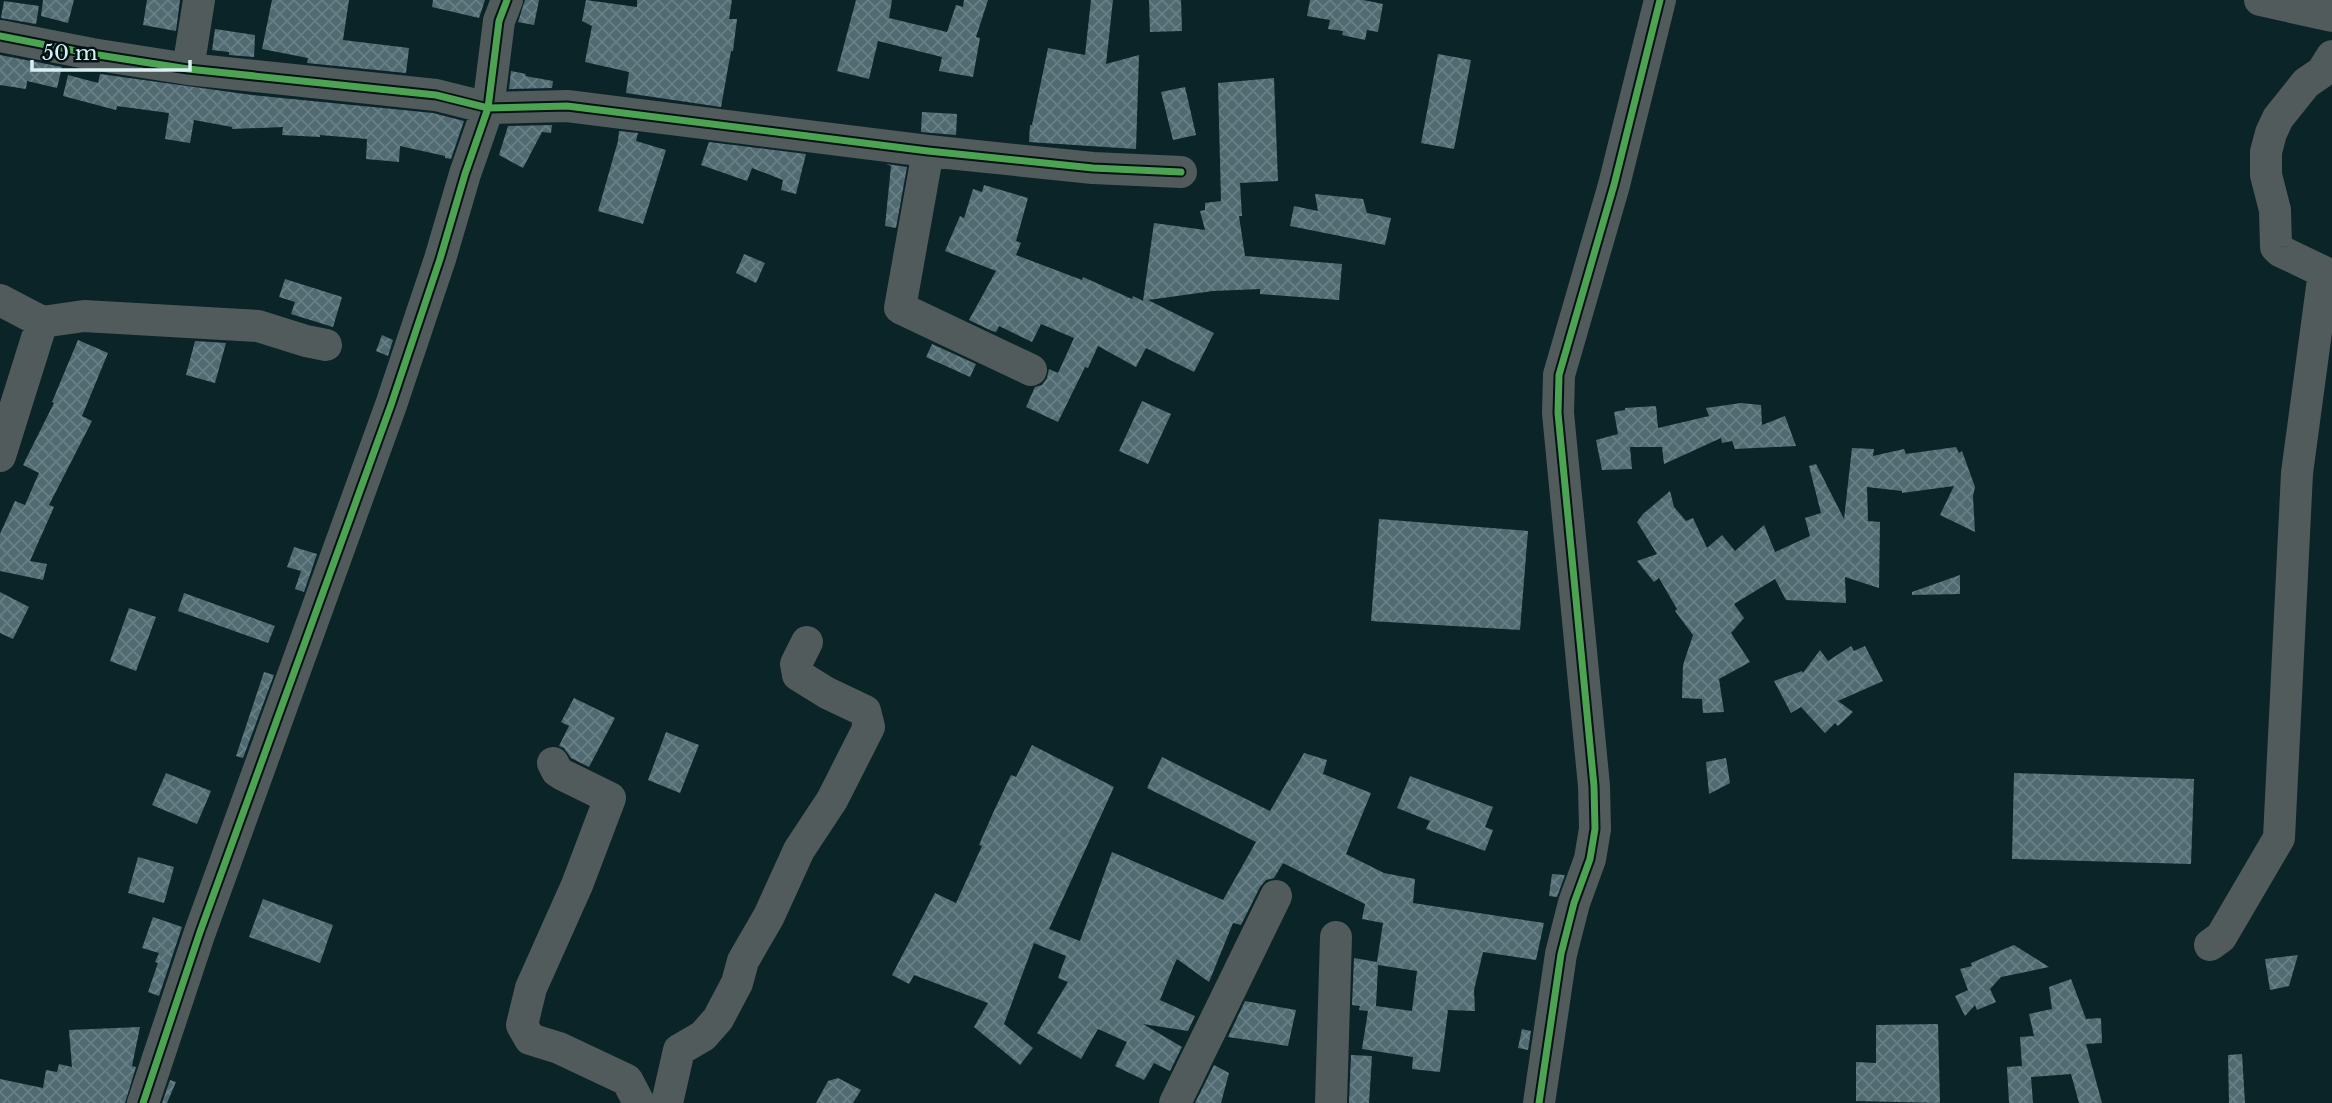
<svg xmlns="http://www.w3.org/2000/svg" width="2332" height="1103" viewBox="0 0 2332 1103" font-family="'Libre Baskerville',serif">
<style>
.building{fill:url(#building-cross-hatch);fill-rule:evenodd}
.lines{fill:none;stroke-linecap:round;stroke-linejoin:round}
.minor{stroke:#525b5b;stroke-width:32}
.cycleway-casing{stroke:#031215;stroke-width:11}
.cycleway{stroke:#4ca352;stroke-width:7}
</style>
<defs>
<pattern id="building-cross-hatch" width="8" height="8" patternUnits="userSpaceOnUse" patternTransform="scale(1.75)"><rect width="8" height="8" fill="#516971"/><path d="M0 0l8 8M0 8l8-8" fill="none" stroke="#697f86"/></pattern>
</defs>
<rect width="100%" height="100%" fill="#0b2427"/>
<!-- building -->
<path class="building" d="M 43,0 L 74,0 L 68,23 L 41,16 Z
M 147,0 L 180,0 L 176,31 L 143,25 Z
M 272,0 L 349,0 L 343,40 L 409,48 L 406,73 L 307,63 L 308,58 L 262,49 Z
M 433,0 L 485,0 L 479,18 L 432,7 Z
M 525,0 L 539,0 L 534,25 L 518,22 Z
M 586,0 L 637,7 L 637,0 L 732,0 L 729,19 L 737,19 L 733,51 L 731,51 L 721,107 L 626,93 L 629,72 L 585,62 L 592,26 L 582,21 Z
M 856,0 L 892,0 L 889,18 L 947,32 L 956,5 L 963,7 L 964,0 L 988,0 L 976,37 L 980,38 L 973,77 L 939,71 L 942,57 L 878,41 L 869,79 L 837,71 Z
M 1091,0 L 1113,0 L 1106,64 L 1139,55 L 1136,149 L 1029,142 L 1030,125 L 1032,125 L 1048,48 L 1085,55 Z
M 1149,0 L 1181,0 L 1182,31 L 1150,32 Z
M 1310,0 L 1363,0 L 1383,4 L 1378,32 L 1367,30 L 1365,40 L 1342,35 L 1343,31 L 1328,29 L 1330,20 L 1307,16 Z
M 4,1 L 39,6 L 36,24 L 1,18 Z
M 215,29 L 255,35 L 254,57 L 229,55 L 229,52 L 212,50 Z
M 1438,54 L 1471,60 L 1454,149 L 1421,143 Z
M 0,55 L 62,67 L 57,88 L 27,81 L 26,89 L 0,85 Z
M 511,71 L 526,74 L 525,76 L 553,81 L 552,88 L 509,89 Z
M 100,74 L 252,95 L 433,113 L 464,121 L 451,159 L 445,158 L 445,156 L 400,146 L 399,162 L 366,159 L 367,139 L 320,135 L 320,137 L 282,135 L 283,127 L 232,129 L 232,127 L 194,120 L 190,143 L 165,139 L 169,113 L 117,106 L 116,110 L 63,96 L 68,75 L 98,83 Z
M 1274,78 L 1278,181 L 1240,183 L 1242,216 L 1239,216 L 1245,256 L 1342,264 L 1339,300 L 1260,294 L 1260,289 L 1213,291 L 1148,300 L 1214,333 L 1194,372 L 1146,348 L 1136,367 L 1098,346 L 1088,368 L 1085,367 L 1058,422 L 1026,407 L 1035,387 L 1042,385 L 1047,378 L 1049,369 L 1058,373 L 1074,338 L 1041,324 L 1032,342 L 999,326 L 996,332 L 992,331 L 969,320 L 996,271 L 945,251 L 960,216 L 964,218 L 973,189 L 982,192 L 984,185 L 1028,198 L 1016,241 L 1021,243 L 1016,255 L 1082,280 L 1083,277 L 1132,299 L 1133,296 L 1143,301 L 1154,223 L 1205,230 L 1200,211 L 1205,210 L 1205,203 L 1221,201 L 1218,83 Z
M 1185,87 L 1196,135 L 1173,140 L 1161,92 Z
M 922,112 L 957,114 L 956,135 L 921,132 Z
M 552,125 L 551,133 L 542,132 L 523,168 L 499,155 L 508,126 Z
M 619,131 L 638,133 L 636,141 L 666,150 L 643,224 L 598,211 L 618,141 Z
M 709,142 L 806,154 L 796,194 L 781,190 L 783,180 L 752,168 L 747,181 L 701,165 Z
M 886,164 L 907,167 L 896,228 L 885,226 L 891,166 Z
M 1315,194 L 1363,199 L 1367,213 L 1391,218 L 1385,245 L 1290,226 L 1294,206 L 1318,211 Z
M 744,254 L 765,263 L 756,283 L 736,273 Z
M 285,279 L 342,297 L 333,327 L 291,314 L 295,302 L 279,297 Z
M 382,335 L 393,340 L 388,356 L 376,351 Z
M 78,340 L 108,353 L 82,416 L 92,421 L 49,505 L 54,507 L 30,561 L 47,564 L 43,580 L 0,571 L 0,534 L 15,501 L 25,505 L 39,473 L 23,465 L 54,403 L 52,402 Z
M 195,341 L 226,343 L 215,383 L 186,375 Z
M 932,344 L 976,364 L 970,377 L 926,357 Z
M 1142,401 L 1171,414 L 1148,464 L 1119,451 Z
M 1741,403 L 1761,405 L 1762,425 L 1785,416 L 1796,446 L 1735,449 L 1732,441 L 1722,443 L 1721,438 L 1664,464 L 1662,447 L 1630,447 L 1632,469 L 1602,470 L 1596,440 L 1618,434 L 1614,412 L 1625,410 L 1625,408 L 1656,406 L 1658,428 L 1709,416 L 1706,408 Z
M 1956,447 L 1959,453 L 1962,451 L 1975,487 L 1973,496 L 1975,532 L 1940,515 L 1954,486 L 1902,493 L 1902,491 L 1867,487 L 1868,521 L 1880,522 L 1879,588 L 1845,577 L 1846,603 L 1786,600 L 1775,579 L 1734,604 L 1744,618 L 1731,633 L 1750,662 L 1719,679 L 1724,712 L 1703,713 L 1702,699 L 1682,698 L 1683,665 L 1693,635 L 1675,611 L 1677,609 L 1659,578 L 1654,582 L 1637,561 L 1657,554 L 1637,522 L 1643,514 L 1670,491 L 1674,507 L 1686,521 L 1693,518 L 1707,548 L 1722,535 L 1735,551 L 1764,525 L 1775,552 L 1810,536 L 1805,518 L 1821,513 L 1809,466 L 1816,464 L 1844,519 L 1852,448 L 1874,449 L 1873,456 L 1904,449 L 1906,454 Z
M 1379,519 L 1528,531 L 1520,630 L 1371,621 Z
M 294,547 L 317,554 L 304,592 L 295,589 L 301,571 L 287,567 Z
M 1960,575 L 1960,594 L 1912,595 L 1912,592 Z
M 0,592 L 29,607 L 13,639 L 0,633 Z
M 184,593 L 275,626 L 268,643 L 178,611 Z
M 129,608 L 156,617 L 136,671 L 110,661 Z
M 1851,646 L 1854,651 L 1865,646 L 1883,681 L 1838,701 L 1853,712 L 1838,726 L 1835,723 L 1825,733 L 1801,707 L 1791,713 L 1774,681 L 1802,671 L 1803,673 L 1820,650 L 1828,661 Z
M 264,672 L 274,675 L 243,758 L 236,756 Z
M 574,698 L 615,718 L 589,767 L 571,758 L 564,748 L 559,746 L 569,726 L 561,722 Z
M 666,732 L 699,745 L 680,793 L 648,780 Z
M 1032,745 L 1114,787 L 1049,929 L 1080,941 L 1112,852 L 1223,900 L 1256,842 L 1147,788 L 1162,757 L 1270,811 L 1304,753 L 1327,760 L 1323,774 L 1371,793 L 1346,854 L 1384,873 L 1415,879 L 1413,903 L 1544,923 L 1536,960 L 1483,952 L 1474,990 L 1475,1011 L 1448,1010 L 1440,1072 L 1412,1069 L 1413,1057 L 1362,1049 L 1368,1011 L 1359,1010 L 1360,1006 L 1352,1005 L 1354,958 L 1377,962 L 1383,923 L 1362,919 L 1365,904 L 1283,863 L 1274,878 L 1266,880 L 1260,887 L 1241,925 L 1233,923 L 1209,982 L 1177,959 L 1174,965 L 1160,1000 L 1195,1016 L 1188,1031 L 1143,1024 L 1182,1047 L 1170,1071 L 1154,1063 L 1144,1080 L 1115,1066 L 1127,1042 L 1098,1029 L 1081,1059 L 1037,1033 L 1068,982 L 1058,978 L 1066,956 L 1034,943 L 1004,1024 L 1033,1048 L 1020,1065 L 974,1027 L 988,1003 L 914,975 L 909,984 L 892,975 L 935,893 L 956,903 L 982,846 L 979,845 L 993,813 L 1011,775 L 1016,777 ZM 1378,965 L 1417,971 L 1412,1011 L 1376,1006 Z
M 1726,758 L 1730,783 L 1709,794 L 1706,762 Z
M 166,773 L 211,791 L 197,824 L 152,805 Z
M 2014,773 L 2194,779 L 2191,864 L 2012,859 Z
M 1410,776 L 1493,807 L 1485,827 L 1493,830 L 1485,851 L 1426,829 L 1430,821 L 1397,808 Z
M 138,857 L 174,867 L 164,903 L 128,893 Z
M 1552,874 L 1565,875 L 1557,897 L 1549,896 Z
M 263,899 L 333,925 L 320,963 L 249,937 Z
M 153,917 L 182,927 L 159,996 L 148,992 L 158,963 L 155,962 L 159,953 L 142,948 Z
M 2014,945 L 2049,967 L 2001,977 L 1990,989 L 1996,1002 L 1977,1010 L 1975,1005 L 1965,1016 L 1955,996 L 1968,990 L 1960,969 L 1972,966 L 1971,963 Z
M 2298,955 L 2289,986 L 2270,990 L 2265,959 Z
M 2071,979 L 2086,1019 L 2101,1018 L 2102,1043 L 2086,1044 L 2102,1103 L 2079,1103 L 2071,1074 L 2031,1077 L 2033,1103 L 2009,1103 L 2007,1067 L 2022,1066 L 2020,1037 L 2034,1036 L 2029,1014 L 2052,1009 L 2049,987 Z
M 1245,1001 L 1296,1010 L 1288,1046 L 1228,1037 Z
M 1938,1024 L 1940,1103 L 1856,1101 L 1856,1062 L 1876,1063 L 1876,1025 Z
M 140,1027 L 132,1066 L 136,1067 L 125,1103 L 0,1103 L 0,1079 L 43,1088 L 46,1070 L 57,1072 L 59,1064 L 72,1067 L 69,1030 Z
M 1522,1029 L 1531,1031 L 1528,1050 L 1518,1048 Z
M 2242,1054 L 2245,1103 L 2229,1103 L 2228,1055 Z
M 1351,1055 L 1372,1056 L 1369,1103 L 1349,1103 Z
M 1214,1065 L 1229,1073 L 1221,1103 L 1195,1103 Z
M 838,1078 L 861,1090 L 853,1103 L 816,1103 L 828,1081 Z
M 170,1080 L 176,1082 L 167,1103 L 162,1103 Z"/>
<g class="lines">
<!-- minor -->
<path class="minor" d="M 2260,0 L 2332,16
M 0,36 L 92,54 L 188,69 L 436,95 L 488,108 L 567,106 L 928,151 L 1093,168 L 1181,172
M 2332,56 L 2322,72 L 2306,83 L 2278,118 L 2271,133 L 2266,152 L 2266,175 L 2275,210 L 2276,247 L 2280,251 L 2324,272 L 2332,282
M 188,69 L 199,0
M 928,151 L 900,308 L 1031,370
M 0,300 L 42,322 L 84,316 L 258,326 L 306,341 L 326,345
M 0,456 L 42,322
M 553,763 L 557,771 L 563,775 L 610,798 L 577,885 L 531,988 L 522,1025 L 530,1039 L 559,1048 L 627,1080 L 639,1103
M 2210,945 L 2221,937 L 2279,838 L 2297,473 L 2324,272
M 143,1103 L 200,932 L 391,405 L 440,259 L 465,174 L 488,108 L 499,21 L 507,0
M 667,1103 L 679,1050 L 703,1036 L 718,1019 L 737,983 L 743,961 L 769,916 L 799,850 L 832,800 L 869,727 L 865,711 L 827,693 L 798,675 L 796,664 L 807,642
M 1175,1103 L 1276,896
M 1331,1103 L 1336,937
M 1539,1103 L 1561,954 L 1574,903 L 1590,859 L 1595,829 L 1594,786 L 1558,413 L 1559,375 L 1614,185 L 1660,0"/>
<!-- cycleway casing -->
<g class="cycleway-casing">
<path id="cycleway" d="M 0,36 L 92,54 L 188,69 L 436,95 L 488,108 L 567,106 L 928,151 L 1093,168 L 1181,172
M 143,1103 L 200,932 L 391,405 L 440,259 L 465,174 L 488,108 L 499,21 L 507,0
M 1539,1103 L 1561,954 L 1574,903 L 1590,859 L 1595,829 L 1594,786 L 1558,413 L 1559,375 L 1614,185 L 1660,0"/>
</g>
<!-- cycleway -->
<use href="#cycleway" class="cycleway"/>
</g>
<!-- scale -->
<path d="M32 60v10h158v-10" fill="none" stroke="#d9f0f3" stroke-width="3.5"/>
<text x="42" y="60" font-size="21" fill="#d9f0f3" stroke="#031215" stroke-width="5" paint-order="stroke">50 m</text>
</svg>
